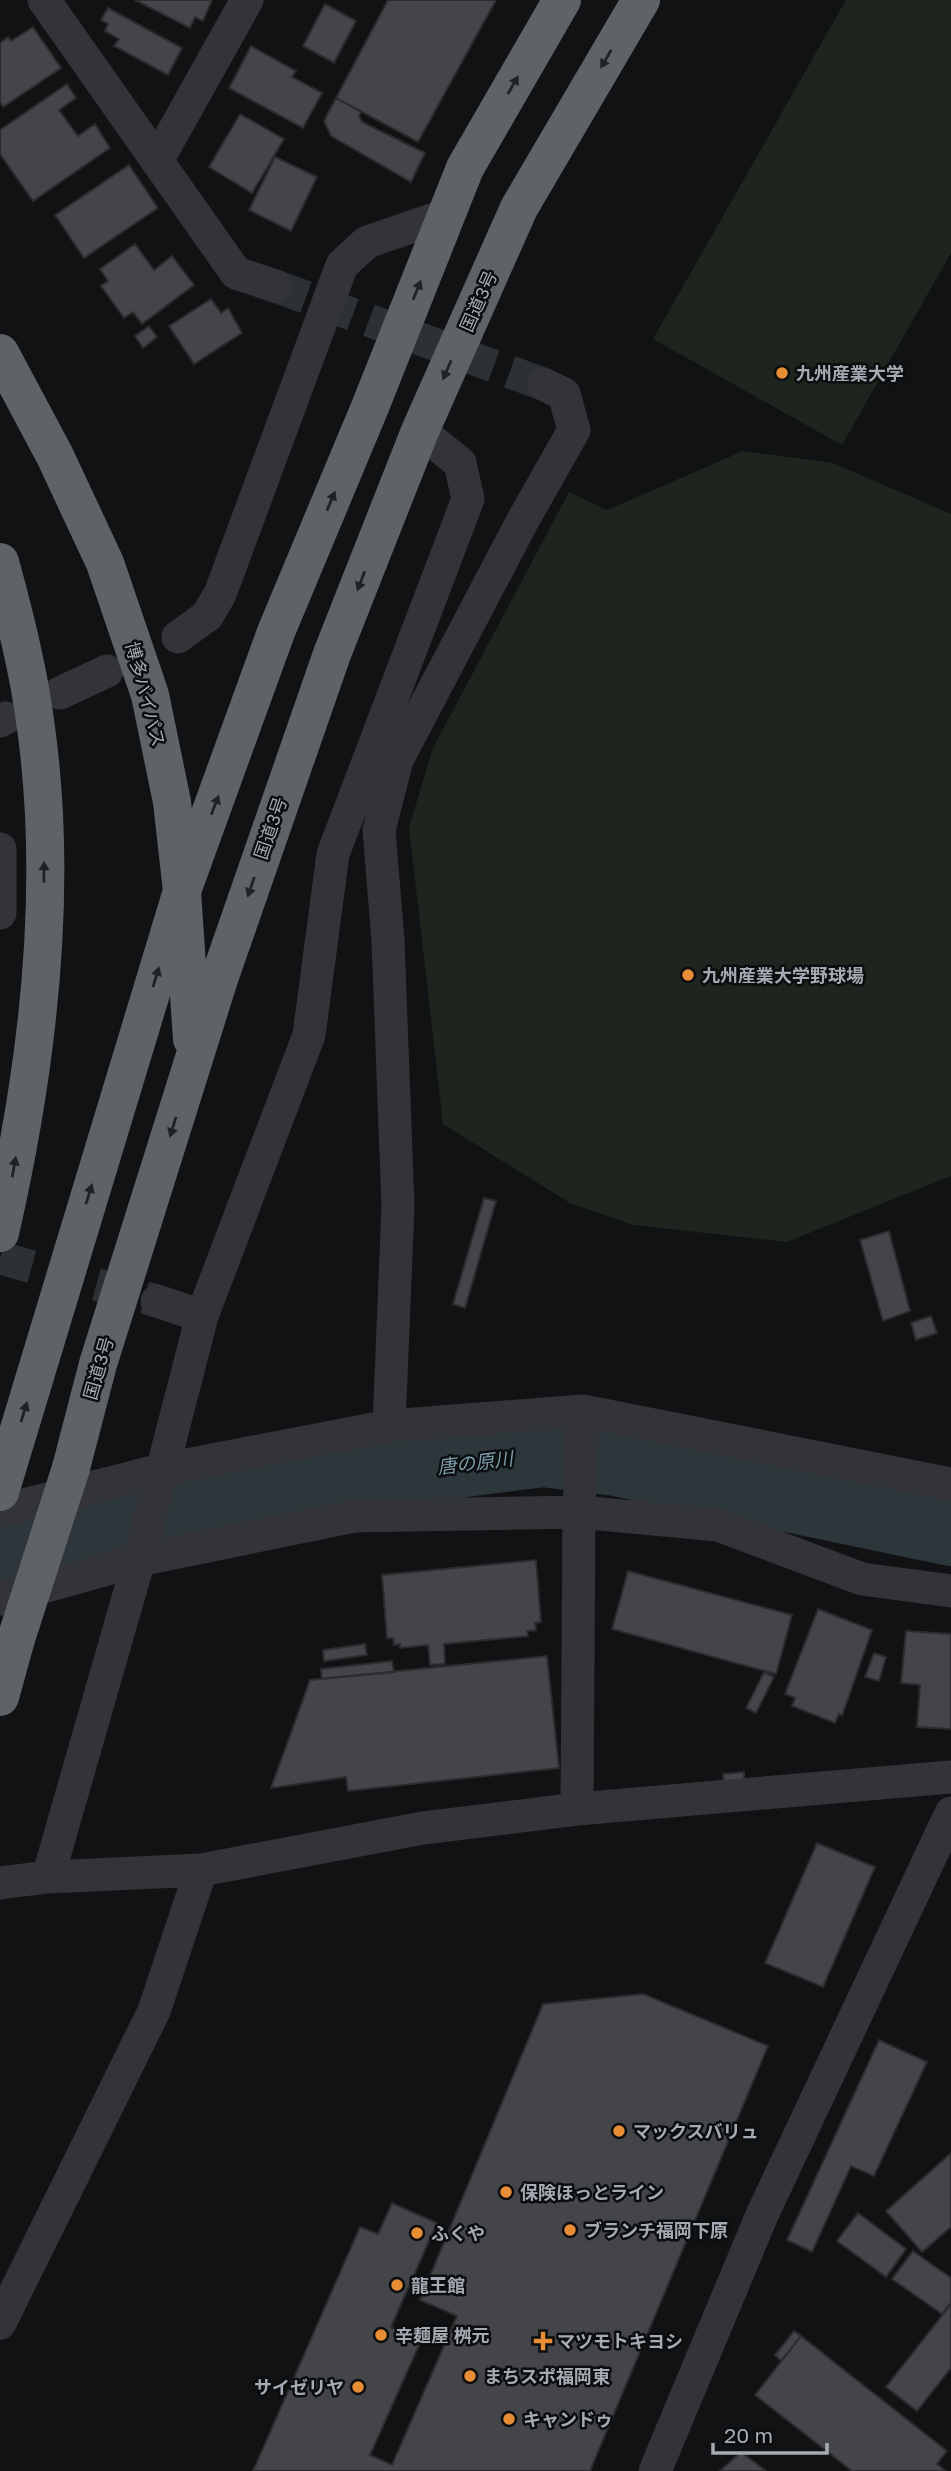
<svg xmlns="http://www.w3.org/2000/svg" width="951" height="2471" viewBox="0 0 951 2471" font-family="'Golos Text','Noto Sans JP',sans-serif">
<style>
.garden{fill:#1e251e}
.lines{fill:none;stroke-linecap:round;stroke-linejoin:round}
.river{stroke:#2c363b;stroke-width:68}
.building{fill:#434549;stroke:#2c2c2f;stroke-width:2}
.street-tunnel{stroke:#2e3133;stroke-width:33;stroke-dasharray:33 17;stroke-linecap:butt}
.street{stroke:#333438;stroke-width:33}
.highway{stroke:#5f6368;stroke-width:38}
.highway-bridge{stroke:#5f6368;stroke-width:38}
.oneway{fill:#212224}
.poi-dot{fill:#e68d36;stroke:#0c0d0e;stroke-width:2.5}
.labels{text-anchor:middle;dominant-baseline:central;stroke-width:5;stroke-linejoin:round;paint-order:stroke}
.street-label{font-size:18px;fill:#a4abb3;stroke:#0c0d0e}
.poi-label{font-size:18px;font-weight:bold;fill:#a4abb3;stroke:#0c0d0e;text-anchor:start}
.water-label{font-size:19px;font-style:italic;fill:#7c9eac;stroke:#0c0d0e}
</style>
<rect width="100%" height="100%" fill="#111213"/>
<!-- garden -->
<path class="garden" d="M 846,0 L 951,0 L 951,253 L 842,445 L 653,339 Z
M 743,451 L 833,463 L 951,514 L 951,1176 L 787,1242 L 633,1225 L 570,1203 L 443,1124 L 409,827 L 433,748 L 569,492 L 607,510 Z"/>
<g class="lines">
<!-- river -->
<path class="river" d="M 0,1554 L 245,1491 L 543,1453 L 616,1462 L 951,1532"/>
</g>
<!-- building -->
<path class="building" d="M 135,0 L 212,0 L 203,21 L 195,17 L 190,28 Z
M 388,0 L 496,0 L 418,142 L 336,98 Z
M 325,4 L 356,21 L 334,63 L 303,46 Z
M 108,8 L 182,48 L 168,75 L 114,46 L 119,39 L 105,31 L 108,24 L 101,20 Z
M 33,27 L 61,68 L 3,107 L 0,102 L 0,43 L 8,37 L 11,41 Z
M 251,46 L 296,71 L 292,77 L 322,93 L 303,128 L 229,88 Z
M 67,84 L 76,98 L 59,110 L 78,136 L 95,124 L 110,148 L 33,201 L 0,154 L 0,130 Z
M 336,98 L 361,112 L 359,115 L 362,122 L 425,153 L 411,182 L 331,136 L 324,121 Z
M 240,114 L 284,139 L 252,193 L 209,167 Z
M 275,157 L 317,177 L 291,231 L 249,210 Z
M 129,165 L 158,208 L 84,258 L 55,215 Z
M 135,244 L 154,270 L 172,256 L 194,285 L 142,324 L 133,312 L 124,318 L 101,286 L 108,281 L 100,269 Z
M 211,299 L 221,313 L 228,308 L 242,333 L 194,364 L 169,326 Z
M 149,326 L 157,337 L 143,348 L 135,336 Z
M 484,1198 L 496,1201 L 465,1308 L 453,1304 Z
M 889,1231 L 910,1311 L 883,1321 L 860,1240 Z
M 931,1316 L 937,1333 L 916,1340 L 911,1323 Z
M 536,1560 L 541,1622 L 535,1623 L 536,1630 L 527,1631 L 528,1636 L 444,1644 L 445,1664 L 430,1665 L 428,1645 L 400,1648 L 400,1644 L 394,1645 L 393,1638 L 387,1638 L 382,1575 Z
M 628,1571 L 792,1615 L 776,1674 L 612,1629 Z
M 818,1609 L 872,1630 L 842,1716 L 839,1714 L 835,1723 L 792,1706 L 795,1698 L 785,1694 Z
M 906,1631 L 951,1634 L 951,1729 L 917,1727 L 920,1685 L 901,1683 Z
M 365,1644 L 367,1655 L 324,1661 L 323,1650 Z
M 874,1653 L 886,1657 L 879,1681 L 865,1677 Z
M 547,1656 L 559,1768 L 348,1791 L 346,1777 L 271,1788 L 310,1680 Z
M 392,1661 L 394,1672 L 322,1679 L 321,1669 Z
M 764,1672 L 774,1677 L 756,1713 L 746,1708 Z
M 744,1772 L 744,1781 L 724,1783 L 723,1774 Z
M 817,1843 L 875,1867 L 823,1987 L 765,1963 Z
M 643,1994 L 768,2046 L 590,2471 L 253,2471 L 360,2227 L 378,2234 L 392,2203 L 437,2223 L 391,2327 L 421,2341 L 370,2455 L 392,2465 L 457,2316 L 420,2300 L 543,2004 Z
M 879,2040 L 927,2062 L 874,2176 L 851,2166 L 812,2252 L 787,2240 Z
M 951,2153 L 951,2227 L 922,2252 L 886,2211 Z
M 858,2213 L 906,2249 L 886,2277 L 837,2241 Z
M 913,2251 L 951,2278 L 951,2302 L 942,2314 L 892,2279 Z
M 951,2304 L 951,2368 L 917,2411 L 886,2387 Z
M 794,2331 L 801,2336 L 781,2361 L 775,2355 Z
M 801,2336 L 947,2451 L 937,2464 L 946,2471 L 852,2471 L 755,2395 Z
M 741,2452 L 766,2471 L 720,2471 Z"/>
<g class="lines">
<!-- street-tunnel -->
<path class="street-tunnel" d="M 275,286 L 543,384
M 0,1258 L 157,1301"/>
<!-- street -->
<path class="street" d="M 44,0 L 236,273 L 275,286
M 157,161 L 247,0
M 178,637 L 207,616 L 220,594 L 342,265 L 367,242 L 446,215
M 60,693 L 107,671
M 0,721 L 6,718
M 0,849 L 0,913
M 157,1301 L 202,1316
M 389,1426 L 398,1206 L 388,940 L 379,830 L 397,760 L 522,522 L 574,430 L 564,394 L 543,384
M 0,1511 L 161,1470 L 389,1426 L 583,1411 L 951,1484
M 0,1599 L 139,1560 L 354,1516 L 579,1512 L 718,1525 L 862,1579 L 951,1591
M 577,1809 L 579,1512 L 583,1411
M 48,1877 L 139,1560 L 202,1316 L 309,1035 L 333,854 L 468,499 L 460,463 L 420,431
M 0,1883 L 48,1877 L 201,1870 L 423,1828 L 577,1809 L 951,1777
M 0,2323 L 154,2011 L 201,1870
M 655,2471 L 762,2215 L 951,1813"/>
<!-- highway -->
<path class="highway" d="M 0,353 L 55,456 L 105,563 L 150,695 L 172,802 L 182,891 L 192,1039
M 0,562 C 15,617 29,672 36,728 C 59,894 37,1071 0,1233
M 71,1468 L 98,1364 L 219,979 L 332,654 L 420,431 L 519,208 L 641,0
M 0,1492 L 182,891 L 276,632 L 370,407 L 465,168 L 562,0
M 0,1697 L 16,1639"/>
<!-- highway-bridge -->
<path class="highway-bridge" d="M 16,1639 L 71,1468"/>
</g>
<!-- one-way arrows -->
<defs><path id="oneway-solid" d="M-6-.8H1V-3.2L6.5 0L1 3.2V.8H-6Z" transform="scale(1.75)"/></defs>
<g class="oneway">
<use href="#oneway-solid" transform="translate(606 59) rotate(120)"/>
<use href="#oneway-solid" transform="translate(513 85) rotate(-60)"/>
<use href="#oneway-solid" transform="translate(417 290) rotate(-68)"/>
<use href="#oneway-solid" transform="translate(447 370) rotate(114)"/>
<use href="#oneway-solid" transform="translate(331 501) rotate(-67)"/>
<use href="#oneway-solid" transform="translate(361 581) rotate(111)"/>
<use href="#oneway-solid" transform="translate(215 805) rotate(-69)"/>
<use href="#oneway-solid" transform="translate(44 872) rotate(-89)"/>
<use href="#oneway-solid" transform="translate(251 887) rotate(109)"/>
<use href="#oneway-solid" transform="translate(156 977) rotate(-73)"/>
<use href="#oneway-solid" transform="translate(173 1127) rotate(107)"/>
<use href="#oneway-solid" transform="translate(14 1167) rotate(-80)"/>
<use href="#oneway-solid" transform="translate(89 1194) rotate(-73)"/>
<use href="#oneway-solid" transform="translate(24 1412) rotate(-73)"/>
</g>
<!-- markers -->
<g class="poi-dot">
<circle cx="782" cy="373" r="7"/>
<circle cx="688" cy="975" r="7"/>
<circle cx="619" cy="2131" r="7"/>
<circle cx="506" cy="2192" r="7"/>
<circle cx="570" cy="2230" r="7"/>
<circle cx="417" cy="2233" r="7"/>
<circle cx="397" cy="2285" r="7"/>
<circle cx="381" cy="2335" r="7"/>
<path d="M539.5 2330.5h7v7h7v7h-7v7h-7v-7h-7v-7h7z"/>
<circle cx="470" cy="2376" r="7"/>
<circle cx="358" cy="2387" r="7"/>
<circle cx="509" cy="2419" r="7"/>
</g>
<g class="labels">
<!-- street labels -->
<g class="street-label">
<text transform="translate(478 301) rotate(-66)">国道3号</text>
<text transform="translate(146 694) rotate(75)">博多バイパス</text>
<text transform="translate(270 828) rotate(-71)">国道3号</text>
<text transform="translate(98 1368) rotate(-74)">国道3号</text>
</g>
<!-- poi labels -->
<g class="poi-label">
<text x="796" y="373">九州産業大学</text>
<text x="702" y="975">九州産業大学野球場</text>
<text x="633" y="2131">マックスバリュ</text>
<text x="520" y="2192">保険ほっとライン</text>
<text x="584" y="2230">ブランチ福岡下原</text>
<text x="431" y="2233">ふくや</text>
<text x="411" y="2285">龍王館</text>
<text x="395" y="2335">辛麺屋 桝元</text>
<text x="557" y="2341">マツモトキヨシ</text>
<text x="484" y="2376">まちスポ福岡東</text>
<text x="344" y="2387" text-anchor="end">サイゼリヤ</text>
<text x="523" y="2419">キャンドゥ</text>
</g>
<!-- water labels -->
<g class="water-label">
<text transform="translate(475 1462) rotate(-7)">唐の原川</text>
</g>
</g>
<!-- scale -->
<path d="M713 2443v10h114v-10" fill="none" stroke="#a4abb3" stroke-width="3.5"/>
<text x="724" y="2443" font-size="21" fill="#a4abb3" stroke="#0c0d0e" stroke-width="5" paint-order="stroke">20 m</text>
</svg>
